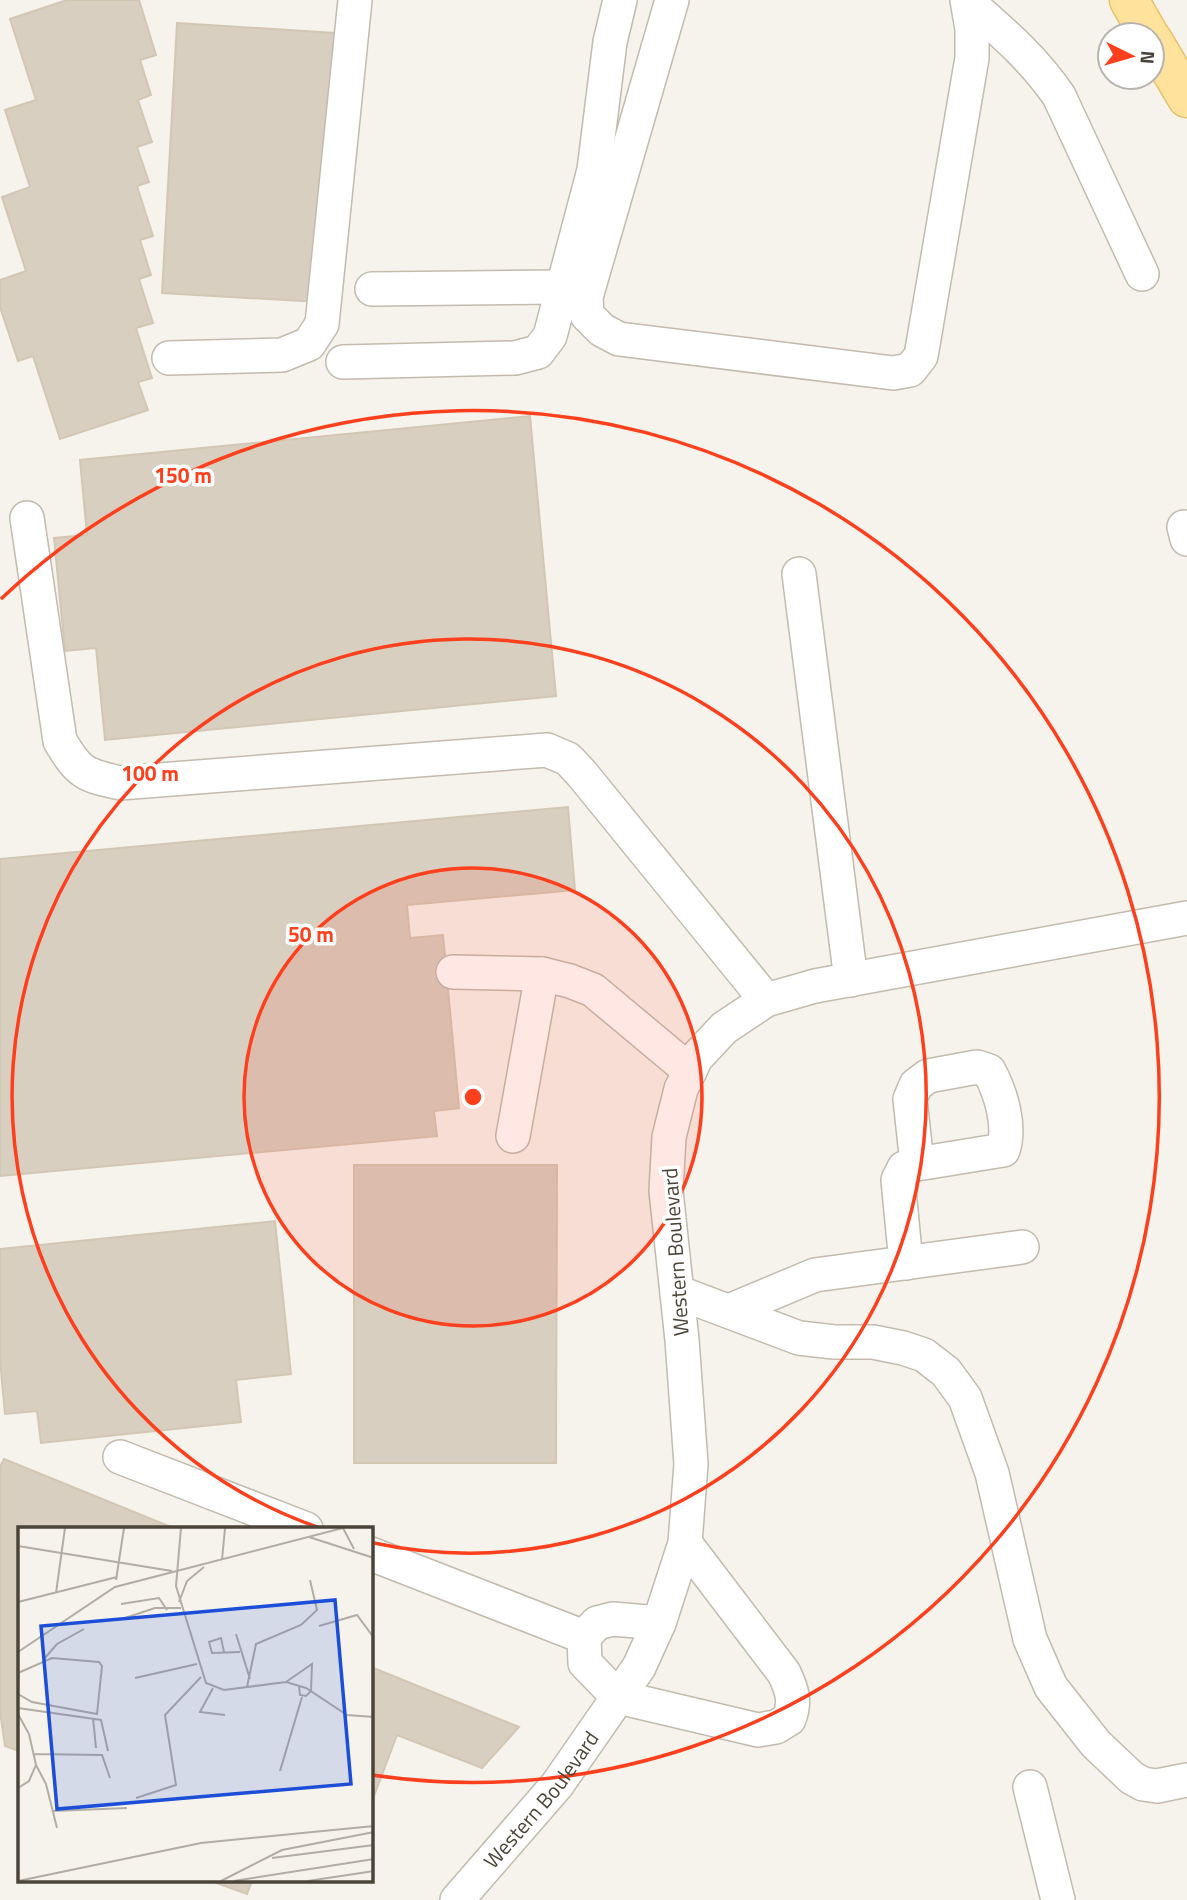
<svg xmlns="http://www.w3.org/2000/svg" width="1187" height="1900" viewBox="0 0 1187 1900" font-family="'Titillium Web',sans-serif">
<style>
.building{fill:#d8cfc1;stroke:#d3c7b4;stroke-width:2}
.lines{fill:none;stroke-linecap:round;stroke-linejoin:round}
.minor-casing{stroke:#c2bbae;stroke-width:36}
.major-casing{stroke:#e6c16a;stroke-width:41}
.minor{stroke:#fff;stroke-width:33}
.major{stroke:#ffe39c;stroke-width:38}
.ring{fill:none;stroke:#fc3f1d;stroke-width:3.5}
.labels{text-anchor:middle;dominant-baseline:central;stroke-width:7;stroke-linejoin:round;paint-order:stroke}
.street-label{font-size:21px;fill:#4b4439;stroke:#fff}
.inset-road{fill:none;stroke:#b2ada4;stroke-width:2}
.view{fill:#1d4ed8;fill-opacity:0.15;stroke:#1d4ed8;stroke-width:3.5}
.inset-edge{fill:none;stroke:#4b4439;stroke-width:3.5}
.centre{fill:#fc3f1d;stroke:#fff;stroke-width:3.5}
.ring-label{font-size:21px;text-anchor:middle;font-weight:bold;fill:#fc3f1d;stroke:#fff;stroke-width:7;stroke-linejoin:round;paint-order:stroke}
</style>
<rect width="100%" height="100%" fill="#f6f3ec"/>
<!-- building -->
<path class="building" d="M 67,0 L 139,0 L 156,55 L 140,60 L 151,95 L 138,100 L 152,142 L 137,147 L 149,182 L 137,186 L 153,236 L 140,240 L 151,275 L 139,279 L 153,323 L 136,328 L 152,378 L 138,382 L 148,410 L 60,439 L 33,356 L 18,361 L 0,307 L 0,280 L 26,271 L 2,197 L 30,187 L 5,110 L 36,100 L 10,19 Z
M 177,23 L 335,33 L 319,302 L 162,293 Z
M 530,416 L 556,696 L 105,740 L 96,648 L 65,651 L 54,538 L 87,535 L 80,460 Z
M 568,807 L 575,890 L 407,905 L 410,938 L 443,935 L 459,1108 L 434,1111 L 437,1136 L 0,1176 L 0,859 Z
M 354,1165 L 557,1165 L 556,1463 L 354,1463 Z
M 275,1221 L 291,1374 L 236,1380 L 241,1422 L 41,1443 L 37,1411 L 5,1414 L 0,1360 L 0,1249 Z
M 4,1459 L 176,1529 L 19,1529 L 19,1751 L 5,1746 L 0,1711 L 0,1467 Z
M 371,1667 L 519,1727 L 482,1768 L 397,1735 L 371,1804 Z
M 211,1881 L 252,1881 L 247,1894 Z"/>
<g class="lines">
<!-- minor casing -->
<g class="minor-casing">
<g id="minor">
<path d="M 672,0 L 586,297 L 587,315 L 602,330 L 619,339 L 893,373 L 910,370 L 921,356 L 972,58 L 972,29 L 967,0"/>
<path d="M 968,2 C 1002,32 1033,58 1059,96 L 1142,274"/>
<path d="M 372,289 L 564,287"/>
<path d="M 169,358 L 282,355 L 309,344 L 322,324 L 355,0"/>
<path d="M 343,362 L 515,358 L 538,352 L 550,336 L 594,170 L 610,42 L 620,0"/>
<path d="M 27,518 L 60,741 C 79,773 84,775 120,783 L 547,750 L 568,759 L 582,774 L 766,1000"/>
<path d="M 1184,527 L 1187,539"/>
<path d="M 799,574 L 851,980"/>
<path d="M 453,972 L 542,974"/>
<path d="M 513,1136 L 542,974 L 570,981 L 593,990 L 690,1071"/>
<path d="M 906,1263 L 898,1180 L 904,1168 L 917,1164 L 910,1099 L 916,1085 L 928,1076 L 977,1067 L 989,1071 C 1001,1093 1011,1126 1003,1150 L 917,1164"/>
<path d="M 677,1292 L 799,1338 L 834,1342 L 873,1342 L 903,1348 L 924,1355 L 946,1372 L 965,1398 L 992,1473 L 1030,1639 L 1051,1687 L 1096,1744 L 1132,1778 L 1143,1784 L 1157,1786 L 1187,1780"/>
<path d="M 729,1311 L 815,1275 L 1022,1247"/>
<path d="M 120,1457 L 306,1529"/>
<path d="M 371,1554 L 584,1637"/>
<path d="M 659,1623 L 613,1619 L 597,1623 L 584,1637 L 585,1663 L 618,1697 L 758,1730 L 776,1727 L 789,1719 C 796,1701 792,1690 784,1673 L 685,1543"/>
<path d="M 1030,1787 L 1058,1900"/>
<path id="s1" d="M 457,1900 L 557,1785 L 639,1667 L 659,1623 L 685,1543 L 691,1464 L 682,1340 L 666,1191 L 669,1137 L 681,1089 L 696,1058 L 724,1028 L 766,1000 L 815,986 L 1187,918"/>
</g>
</g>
<!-- major casing -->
<g class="major-casing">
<path id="major" d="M 1129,0 L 1149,35
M 1152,39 L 1187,98"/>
</g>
<!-- minor -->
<use href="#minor" class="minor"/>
<!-- major -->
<use href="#major" class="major"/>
</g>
<!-- distance rings -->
<circle cx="473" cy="1097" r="229" fill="#fc3f1d" fill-opacity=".12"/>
<g class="ring">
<circle cx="473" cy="1097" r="229"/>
<path d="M320 1528A457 457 0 1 1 374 1543"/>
<path d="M1 599A686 686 0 1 1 372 1775"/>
</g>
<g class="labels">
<!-- street labels -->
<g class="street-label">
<text transform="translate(675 1252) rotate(-94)">Western Boulevard</text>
<text stroke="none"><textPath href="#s1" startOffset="131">Western Boulevard</textPath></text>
</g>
</g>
<!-- overview -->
<g transform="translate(18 1527)">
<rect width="355" height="355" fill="#f6f3ec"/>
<path class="inset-road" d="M 163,1 L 158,59 L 188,156 L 206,163 L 268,155 L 288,161 L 329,188 L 356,190M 325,1 L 336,22M 291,10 L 356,31M 0,19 L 154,44M 204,33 L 207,1M 98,53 L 106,1M 38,66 L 47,1M 0,75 L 99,50M 161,75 L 169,54 L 186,40M 103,77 L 141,71 L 149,83M 104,92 L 137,81 L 163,81M 301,99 L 339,88 L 356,111M 218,107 L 232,152M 0,125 L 97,60 L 325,1M 206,125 L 203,111 L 191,115 L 194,126 L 222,125M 26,132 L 39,117 L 66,102M 0,146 L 34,131 L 81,135 L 84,139 L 79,187 L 14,175 L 0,167M 117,151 L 179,137M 268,155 L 294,137 L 293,164 L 288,169 L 282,168 L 281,158M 229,160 L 238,117 L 283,98 L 299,83 L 292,53M 195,161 L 182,185 L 207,188M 0,181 L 83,193 L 90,224M 0,187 L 11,207 L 18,238 L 11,254 L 0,261M 75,191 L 78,221M 16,227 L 84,228 L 92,251M 18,238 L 28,257 L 39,301M 262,244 L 284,170M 118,271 L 158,258 L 147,188 L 183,150M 35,284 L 109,281M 254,331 L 356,318M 0,354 L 183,316 L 356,299M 203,354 L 264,323 L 356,305M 216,354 L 356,332M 290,354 L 356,344"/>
<path class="view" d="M 317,73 L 333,257 L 39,282 L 23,99 Z"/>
<rect width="355" height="355" class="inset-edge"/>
</g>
<circle cx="473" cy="1097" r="10" class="centre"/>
<g class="ring-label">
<text x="183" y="483">150 m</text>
<text x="150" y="781">100 m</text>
<text x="311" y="942">50 m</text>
</g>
<!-- north arrow -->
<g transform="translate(1131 56) rotate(95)"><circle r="33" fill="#ffffff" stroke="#b7b4b0" stroke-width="2"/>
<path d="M0-5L12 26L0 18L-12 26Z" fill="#fc3f1d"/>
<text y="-10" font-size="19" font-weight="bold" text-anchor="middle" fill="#4b4439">N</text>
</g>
</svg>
